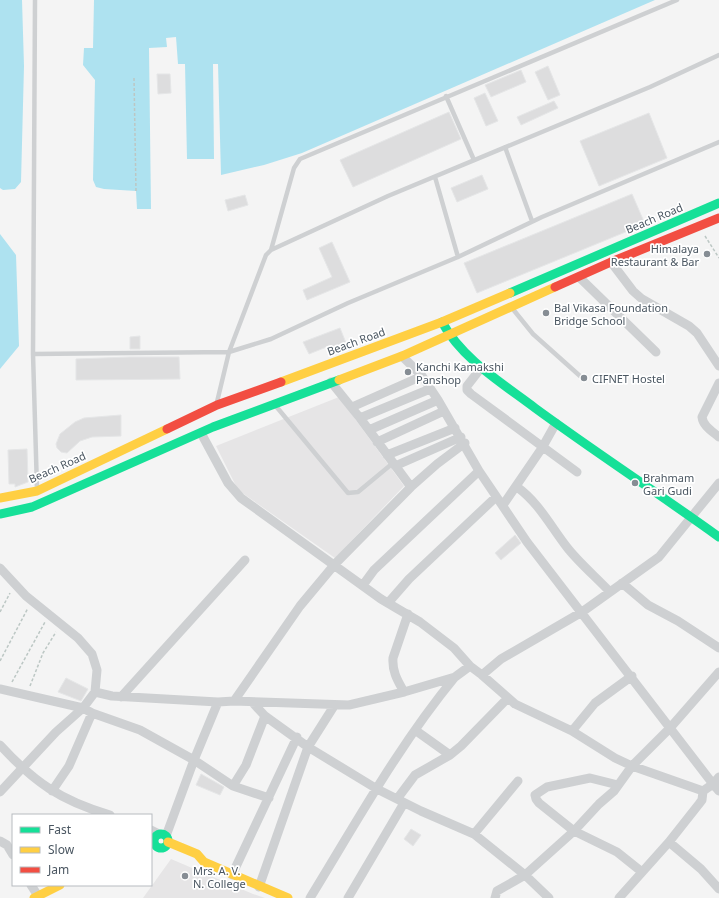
<svg xmlns="http://www.w3.org/2000/svg" width="719" height="898" viewBox="0 0 719 898" font-family="'Noto Sans',sans-serif">
<style>
.education{fill:#e6e5e6}
.water{fill:#aee2f0}
.building{fill:#ddddde;stroke:#e5e6e7}
.lines{fill:none;stroke-linecap:round;stroke-linejoin:round}
.path{stroke:#bcc7c4;stroke-width:1.5;stroke-dasharray:3 2;stroke-linecap:butt}
.lane{stroke:#ced0d2;stroke-width:4.5}
.street{stroke:#ced0d2;stroke-width:9}
.fast{stroke:#16e098;stroke-width:9}
.slow{stroke:#ffcf43;stroke-width:9}
.jam{stroke:#f24e42;stroke-width:9}
.poi-dot{fill:#868d94;stroke:#fff;stroke-width:1.5}
.labels{text-anchor:middle;dominant-baseline:central;stroke-width:3.5;stroke-linejoin:round;paint-order:stroke}
.street-label{font-size:11px;fill:#4a5661;stroke:#fff}
.poi-label{font-size:11px;fill:#4a5661;stroke:#fff;text-anchor:start}
</style>
<rect width="100%" height="100%" fill="#f4f4f4"/>
<!-- education -->
<path class="education" d="M 339,397 L 404,486 L 335,558 L 238,490 L 216,446 Z
M 171,859 L 253,894 L 265,898 L 143,898 Z"/>
<!-- water -->
<path class="water" d="M 0,0 L 22,0 L 24,66 L 21,182 L 15,189 L 3,190 L 0,188 Z
M 94,0 L 655,0 L 302,153 L 264,165 L 221,175 L 218,64 L 213,64 L 214,159 L 187,159 L 185,64 L 178,64 L 176,37 L 166,38 L 167,47 L 149,48 L 151,209 L 137,209 L 136,191 L 104,189 L 96,187 L 93,180 L 95,80 L 83,65 L 84,48 L 93,48 Z
M 0,234 L 16,255 L 19,346 L 0,369 Z"/>
<!-- building -->
<path class="building" d="M 548,66 L 560,95 L 548,100 L 535,72 Z
M 521,70 L 526,82 L 491,97 L 485,85 Z
M 157,74 L 170,74 L 171,93 L 158,94 Z
M 485,93 L 498,121 L 486,126 L 474,98 Z
M 554,101 L 558,108 L 521,125 L 517,117 Z
M 449,112 L 461,139 L 353,187 L 340,160 Z
M 649,113 L 667,158 L 599,186 L 580,141 Z
M 482,175 L 488,189 L 457,202 L 451,188 Z
M 632,194 L 645,224 L 477,293 L 464,263 Z
M 245,195 L 248,205 L 228,211 L 225,200 Z
M 332,242 L 350,282 L 307,300 L 303,290 L 332,277 L 319,248 Z
M 340,328 L 348,348 L 332,354 L 329,346 L 309,354 L 303,342 Z
M 140,336 L 140,349 L 130,349 L 130,337 Z
M 130,357 L 179,357 L 180,379 L 76,380 L 76,359 Z
M 121,415 L 121,436 L 92,437 L 80,441 L 67,453 L 61,452 L 57,448 L 56,444 L 60,434 L 75,422 L 84,418 Z
M 27,449 L 28,482 L 15,487 L 15,484 L 9,484 L 8,450 Z
M 515,535 L 521,543 L 501,560 L 495,553 Z
M 66,678 L 88,689 L 81,701 L 58,692 Z
M 201,774 L 224,787 L 220,795 L 196,785 Z
M 411,829 L 421,835 L 413,846 L 404,839 Z"/>
<g class="lines">
<!-- path -->
<path class="path" d="M 134,78 L 136,191
M 705,236 L 719,258
M 0,612 L 10,593
M 0,661 L 28,608
M 12,682 L 45,622
M 30,686 L 43,653 L 56,632"/>
<!-- lane -->
<path class="lane" d="M 35,0 L 33,354 L 37,489
M 446,96 L 474,160
M 505,147 L 532,221
M 435,177 L 458,257
M 271,250 L 294,168 L 300,159 L 677,0
M 512,308 L 533,334 L 580,376
M 33,354 L 229,352 L 271,339 L 348,303 L 458,257 L 542,217 L 719,142
M 217,402 L 229,352 L 266,255 L 271,250 L 388,196 L 650,87 L 719,55
M 275,405 L 348,493 L 358,492 L 393,463"/>
<!-- street -->
<path class="street" d="M 611,262 L 633,291 L 642,299 L 689,326 L 697,333 L 719,366
M 579,277 L 656,352
M 402,356 L 422,376 L 438,400 L 479,471 L 527,542 L 713,784 L 719,777
M 481,368 L 467,386 L 467,390 L 471,394 L 577,472
M 331,382 L 360,418 L 411,487
M 719,383 L 702,417 C 703,426 712,431 719,437
M 352,407 L 422,376
M 360,418 L 430,389
M 369,430 L 438,400
M 201,433 L 228,483 L 241,498 L 381,599 L 420,622 L 454,648 L 470,666 L 482,675
M 377,442 L 444,411
M 387,455 L 455,428
M 395,466 L 461,437
M 719,483 L 659,557 L 582,612 L 501,659 L 482,675 L 515,704 L 572,731 L 615,758 L 632,766 L 703,791 L 713,784 L 719,791
M 517,487 C 538,502 550,525 566,546 C 578,562 596,577 610,592
M 503,505 L 542,448 L 556,423
M 0,568 L 26,596 L 78,638 L 92,654 L 97,670 L 95,692 L 112,696 L 218,702 L 234,701 L 300,606 L 335,564 L 411,487 L 437,464 L 465,443
M 622,583 L 648,605 L 678,621 L 719,648
M 363,585 L 374,570 L 479,471
M 388,603 L 409,579 L 496,497
M 0,689 L 83,708 L 95,692
M 404,692 C 398,681 392,672 393,658 L 408,614
M 121,697 L 245,560
M 234,701 L 349,705 L 404,692 L 455,677 L 470,666
M 253,703 L 265,716 L 308,747 L 377,789 L 421,811 L 474,834 L 525,875 L 549,898
M 415,730 L 450,755
M 572,731 L 595,703 L 632,676
M 0,745 C 34,782 61,801 110,815
M 233,786 L 269,798
M 52,791 L 69,766 L 92,713
M 0,792 L 56,732 L 83,708 L 92,713 L 140,730 L 194,760 L 218,702
M 397,799 L 415,775 L 450,755 L 461,746 L 507,699
M 151,830 L 159,834
M 474,834 L 518,781
M 166,836 L 194,760 L 233,786 L 246,765 L 265,716
M 0,841 L 7,845 L 13,855
M 669,842 L 701,869 L 719,889
M 642,872 L 617,852 L 574,831 L 599,804 L 614,791 L 632,766 L 670,728 L 719,672
M 232,875 L 297,737
M 31,885 L 38,896
M 259,887 L 308,747 L 334,706
M 310,898 C 356,823 399,745 455,677
M 348,898 L 404,803
M 495,898 L 497,891 L 525,875 L 574,831 L 539,803 L 536,799 L 535,795 L 547,787 L 590,778 L 618,785
M 619,898 L 669,842 L 699,804 L 702,800 L 703,791"/>
<!-- fast -->
<path class="fast" d="M 510,293 L 719,203
M 442,322 C 462,359 502,383 535,408 C 595,452 658,493 719,537
M 0,514 L 32,507 L 213,427 L 339,380
M154 841a7 7 0 1 1 14 0a7 7 0 1 1-14 0Z"/>
<!-- slow -->
<path class="slow" d="M 339,380 L 402,356 L 555,287
M 281,382 L 442,322 L 510,293
M 0,498 L 37,491 L 167,429
M 168,842 L 197,854 L 204,862 L 288,898
M 34,898 L 60,885"/>
<!-- jam -->
<path class="jam" d="M 555,287 L 611,262 L 719,218
M 167,429 L 217,405 L 281,382"/>
</g>
<!-- markers -->
<g class="poi-dot">
<circle cx="707" cy="254" r="4"/>
<circle cx="546" cy="313" r="4"/>
<circle cx="408" cy="372" r="4"/>
<circle cx="584" cy="378" r="4"/>
<circle cx="635" cy="483" r="4"/>
<circle cx="185" cy="876" r="4"/>
</g>
<g class="labels">
<!-- street labels -->
<g class="street-label">
<text transform="translate(654 218) rotate(-23)">Beach Road</text>
<text transform="translate(356 341) rotate(-20)">Beach Road</text>
<text transform="translate(57 467) rotate(-24)">Beach Road</text>
</g>
<!-- poi labels -->
<g class="poi-label">
<text x="699" y="248" text-anchor="end">Himalaya<tspan x="699" dy="13">Restaurant &amp; Bar</tspan></text>
<text x="554" y="307">Bal Vikasa Foundation<tspan x="554" dy="13">Bridge School</tspan></text>
<text x="416" y="366">Kanchi Kamakshi<tspan x="416" dy="13">Panshop</tspan></text>
<text x="592" y="378">CIFNET Hostel</text>
<text x="643" y="477">Brahmam<tspan x="643" dy="13">Gari Gudi</tspan></text>
<text x="193" y="870">Mrs. A. V.<tspan x="193" dy="13">N. College</tspan></text>
</g>
</g>
<!-- legend -->
<rect x="12" y="814" width="140" height="72" fill="#ffffff" stroke="#b7bbc0"/>
<rect x="20" y="827" width="20" height="6" fill="#16e098" stroke="#b7bbc0"/>
<text x="48" y="834" font-size="12" fill="#4a5661">Fast</text>
<rect x="20" y="847" width="20" height="6" fill="#ffcf43" stroke="#b7bbc0"/>
<text x="48" y="854" font-size="12" fill="#4a5661">Slow</text>
<rect x="20" y="867" width="20" height="6" fill="#f24e42" stroke="#b7bbc0"/>
<text x="48" y="874" font-size="12" fill="#4a5661">Jam</text>
</svg>
